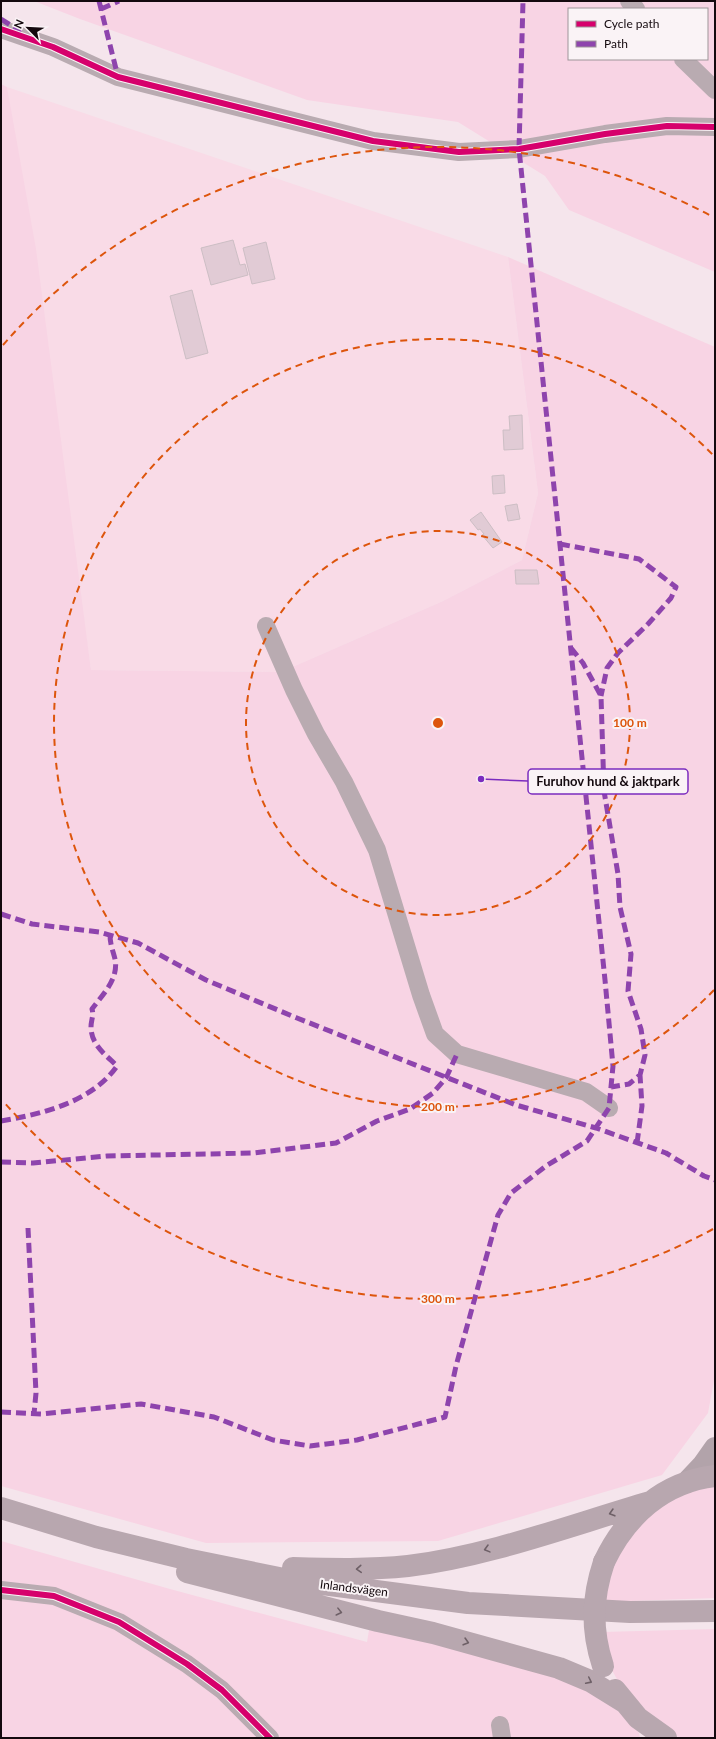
<svg xmlns="http://www.w3.org/2000/svg" width="716" height="1739" viewBox="0 0 716 1739" font-family="Lato,sans-serif">
<style>
.built{fill:#f9dbe7}
.green{fill:#f8d4e4;fill-rule:evenodd}
.building{fill:#e1cbd5;stroke:#ccbec4}
.lines{fill:none;stroke-linecap:round;stroke-linejoin:round}
.minor{stroke:#b9abb1;stroke-width:18}
.major{stroke:#b2a3aa;stroke-width:22}
.highway{stroke:#b8a7af;stroke-width:22}
.highway-bridge{stroke:#b8a7af;stroke-width:22}
.quiet{stroke:#8e44ad;stroke-width:5;stroke-dasharray:10 5;stroke-linecap:butt}
.cycleway-casing{stroke:#faf3f6;stroke-width:8}
.cycleway{stroke:#d6006c;stroke-width:6}
.oneway{stroke:#6e6067}
.ring{fill:none;stroke:#dd550c;stroke-width:2;stroke-dasharray:7 5}
.labels{text-anchor:middle;dominant-baseline:central;stroke-width:4;stroke-linejoin:round;paint-order:stroke}
.street-label{font-size:12px;fill:#14090e;stroke:#faf3f6}
.centre{fill:#dd550c;stroke:#faf3f6;stroke-width:2}
.ring-label{font-size:12px;text-anchor:middle;font-weight:bold;fill:#dd550c;stroke:#faf3f6;stroke-width:4;stroke-linejoin:round;paint-order:stroke}
.leader{fill:none;stroke:#7b2cbf;stroke-width:1.5}
.callout-dot{fill:#7b2cbf;stroke:#faf3f6;stroke-width:1.5}
.callout{fill:#faf3f6;stroke:#7b2cbf;stroke-width:1.5}
.callout-label{font-size:13px;text-anchor:middle;font-weight:bold;fill:#14090e}
</style>
<rect width="100%" height="100%" fill="#f5e5ec"/>
<!-- built -->
<path class="built" d="M 7,87 L 508,257 L 538,493 L 522,560 L 443,601 L 281,672 L 91,670 Z"/>
<!-- green -->
<path class="green" d="M 34,1 L 715,1 L 715,272 L 569,210 L 545,176 L 458,122 L 307,100 L 80,19 ZM 569,9 L 707,9 L 707,59 L 569,59 Z
M 1,84 L 7,87 L 36,249 L 91,670 L 281,672 L 443,601 L 522,560 L 538,493 L 508,257 L 715,347 L 715,1375 L 708,1413 L 662,1475 L 438,1541 L 206,1543 L 1,1486 Z
M 715,1484 L 715,1598 L 601,1602 L 611,1563 L 647,1515 L 681,1494 Z
M 1,1541 L 170,1589 L 367,1642 L 369,1630 L 434,1641 L 586,1685 L 627,1717 L 639,1733 L 640,1738 L 1,1738 Z
M 715,1629 L 715,1738 L 681,1738 L 667,1732 L 623,1690 L 613,1672 L 606,1652 L 602,1632 Z"/>
<!-- building -->
<path class="building" d="M 233,240 L 240,265 L 245,264 L 248,275 L 211,285 L 201,248 Z
M 266,242 L 275,279 L 252,284 L 243,248 Z
M 192,290 L 208,353 L 186,359 L 170,296 Z
M 522,415 L 523,449 L 504,450 L 503,430 L 510,430 L 509,416 Z
M 504,475 L 505,493 L 493,494 L 492,476 Z
M 517,504 L 520,519 L 508,521 L 505,506 Z
M 481,512 L 502,542 L 493,548 L 482,535 L 484,534 L 480,529 L 478,530 L 470,520 Z
M 515,570 L 537,570 L 539,584 L 516,584 Z"/>
<g class="lines">
<!-- minor -->
<path class="minor" d="M 629,1 L 636,9
M 1,29 L 53,47 L 118,77 L 373,141 L 459,152 L 519,149 L 605,134 L 667,126 L 715,127
M 683,59 L 715,90
M 266,626 L 294,690 L 316,734 L 344,782 L 377,850 L 421,995 L 435,1034 L 457,1054 L 586,1092 L 609,1108
M 1,1590 L 54,1596 L 119,1622 L 187,1664 L 222,1690 L 270,1738
M 500,1725 L 502,1738"/>
<!-- major -->
<path class="major" d="M 687,1482 L 703,1465 L 715,1448"/>
<!-- highway -->
<path class="highway" d="M 1,1508 L 96,1537 L 186,1559 L 284,1579 L 468,1603 L 630,1612 L 715,1611
M 604,1562 C 626,1516 663,1482 715,1476
M 293,1568 C 331,1569 370,1570 408,1566 C 489,1556 571,1525 650,1502
M 187,1572 L 378,1621 L 433,1633 L 559,1668 L 590,1681 L 624,1702
M 615,1690 L 638,1718 L 666,1738"/>
<!-- highway-bridge -->
<path class="highway-bridge" d="M 603,1666 C 591,1630 592,1598 604,1562"/>
<!-- quiet -->
<path class="quiet" d="M 99,1 L 118,77
M 101,9 L 119,1
M 1,19 L 21,32
M 560,544 L 639,559 L 676,587 L 671,598 L 648,624 L 618,653 L 607,668 L 601,696
M 571,648 L 583,663 L 601,696 L 604,791 L 618,874 L 620,907 L 631,954 L 628,991 L 641,1029 L 645,1055 L 640,1075 L 629,1084 L 611,1087
M 1,914 L 32,924 L 99,932 L 138,943 L 206,980 L 297,1018 L 516,1105 L 596,1128 L 666,1153 L 704,1176 L 715,1180
M 1,1121 C 42,1114 92,1102 117,1066 C 106,1055 91,1045 91,1027 C 91,1020 94,1016 92,1009 C 103,994 119,979 115,959 C 113,951 110,944 110,935
M 637,1143 L 642,1106 L 640,1075
M 1,1162 L 33,1163 L 107,1156 L 254,1153 L 336,1143 L 377,1121 L 410,1109 L 433,1093 L 446,1078 L 457,1054
M 28,1228 L 36,1393 L 34,1414
M 1,1412 L 41,1414 L 141,1404 L 214,1417 L 273,1440 L 310,1446 L 357,1440 L 445,1417 L 456,1366 L 498,1215 L 511,1193 L 546,1166 L 587,1141 L 609,1108 L 613,1066 L 605,980 L 519,149 L 523,1"/>
<!-- cycleway casing -->
<g class="cycleway-casing">
<path id="cycleway" d="M 1,29 L 53,47 L 118,77 L 373,141 L 459,152 L 519,149 L 605,134 L 667,126 L 715,127
M 1,1590 L 54,1596 L 119,1622 L 187,1664 L 222,1690 L 270,1738"/>
</g>
<!-- cycleway -->
<use href="#cycleway" class="cycleway"/>
</g>
<!-- one-way arrows -->
<defs><path id="oneway-chevron" d="M-2-3.5L2.5 0L-2 3.5" fill="none" stroke-width="1.6" stroke-linecap="round" stroke-linejoin="round"/></defs>
<g class="oneway">
<use href="#oneway-chevron" transform="translate(612 1513) rotate(164)"/>
<use href="#oneway-chevron" transform="translate(487 1549) rotate(165)"/>
<use href="#oneway-chevron" transform="translate(359 1569) rotate(176)"/>
<use href="#oneway-chevron" transform="translate(339 1612) rotate(14)"/>
<use href="#oneway-chevron" transform="translate(466 1642) rotate(16)"/>
<use href="#oneway-chevron" transform="translate(589 1681) rotate(26)"/>
</g>
<!-- distance rings -->
<g class="ring">
<circle cx="438" cy="723" r="192"/>
<path d="M714 990A384 384 0 1 1 714 456"/>
<path d="M713 1229A576 576 0 0 1 3 1101M3 345A576 576 0 0 1 713 217"/>
</g>
<g class="labels">
<!-- street labels -->
<g class="street-label">
<text transform="translate(354 1588) rotate(7)">Inlandsvägen</text>
</g>
</g>
<circle cx="438" cy="723" r="6" class="centre"/>
<g class="ring-label">
<text x="630" y="727">100 m</text>
<text x="438" y="1111">200 m</text>
<text x="438" y="1303">300 m</text>
</g>
<!-- callouts -->
<path class="leader" d="M481 779L528 781"/>
<circle class="callout-dot" cx="481" cy="779" r="4"/>
<rect class="callout" x="528" y="769" width="160" height="25" rx="4"/>
<g class="callout-label">
<text x="608" y="786">Furuhov hund &amp; jaktpark</text>
</g>
<!-- border -->
<rect width="716" height="1739" fill="none" stroke="#14090e" stroke-width="4"/>
<!-- legend -->
<rect x="568" y="8" width="140" height="52" fill="#faf3f6" stroke="#9e9599"/>
<rect x="576" y="21" width="20" height="6" fill="#d6006c" stroke="#9e9599"/>
<text x="604" y="28" font-size="12" fill="#14090e">Cycle path</text>
<rect x="576" y="41" width="20" height="6" fill="#8e44ad" stroke="#9e9599"/>
<text x="604" y="48" font-size="12" fill="#14090e">Path</text>
<!-- north arrow -->
<g transform="translate(28 28) rotate(294)" stroke="#faf3f6" stroke-width="3" paint-order="stroke">
<path d="M0-3L7 15L0 10L-7 15Z" fill="#14090e"/>
<text y="-6" font-size="11" font-weight="bold" text-anchor="middle" fill="#14090e">N</text>
</g>
</svg>
